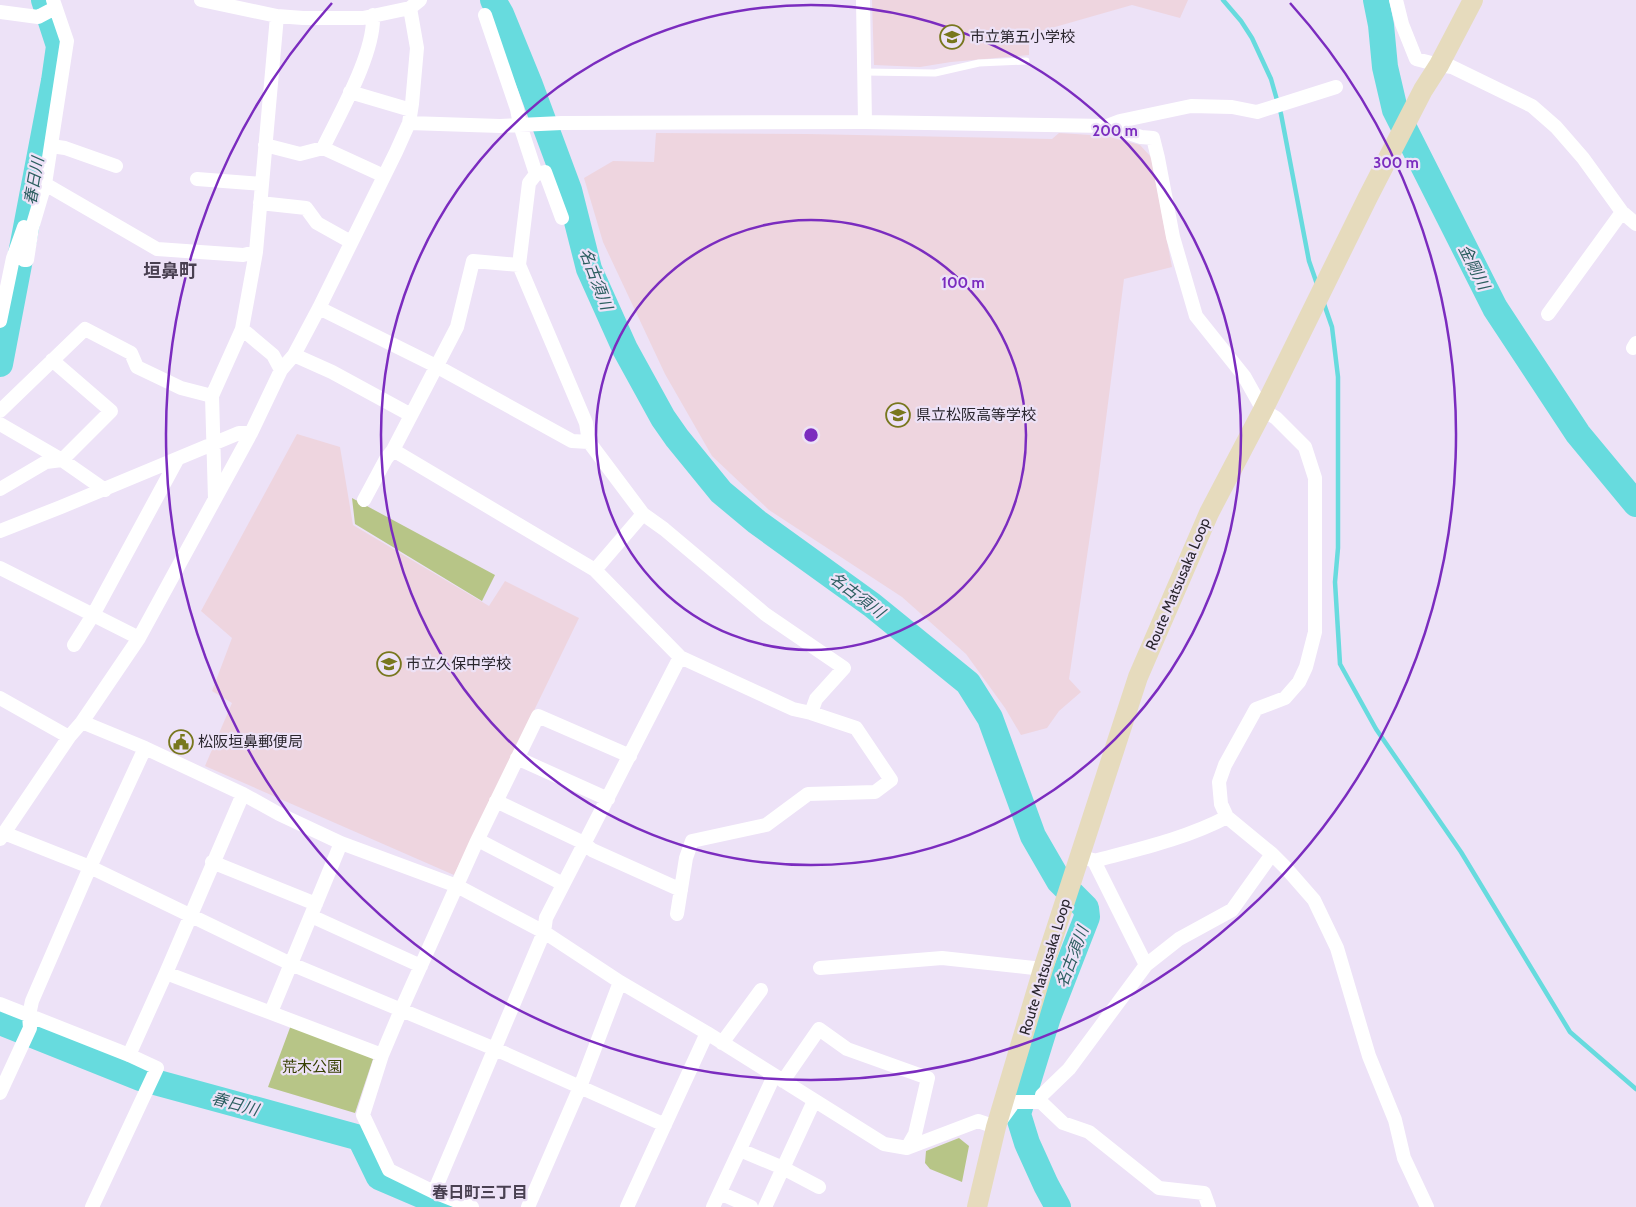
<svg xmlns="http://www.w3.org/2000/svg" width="1636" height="1207" viewBox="0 0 1636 1207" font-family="Cabin,'Noto Sans JP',sans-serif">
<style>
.education{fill:#eed5df}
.green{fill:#b7c587}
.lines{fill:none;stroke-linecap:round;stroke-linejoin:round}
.stream{stroke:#67dbde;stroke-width:4.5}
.river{stroke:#67dbde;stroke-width:26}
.service{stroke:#fff;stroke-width:7}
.minor{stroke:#fff;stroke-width:14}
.secondary{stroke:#e6dbbd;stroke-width:20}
.ring{fill:none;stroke:#7b2cbf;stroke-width:2.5}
.labels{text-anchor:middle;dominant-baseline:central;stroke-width:4.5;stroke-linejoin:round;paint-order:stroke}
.poi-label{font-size:15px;fill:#2a262e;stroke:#ede2f7;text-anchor:start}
.street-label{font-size:15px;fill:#2a262e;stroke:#ede2f7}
.park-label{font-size:15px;fill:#363f01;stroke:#ede2f7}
.water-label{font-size:16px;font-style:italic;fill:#2c5e60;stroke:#ede2f7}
.neighbourhood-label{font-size:16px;font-weight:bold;fill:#494051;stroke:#ede2f7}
.quarter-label{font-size:18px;font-weight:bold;fill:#494051;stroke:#ede2f7}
.centre{fill:#7b2cbf;stroke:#ede2f7;stroke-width:2.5}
.ring-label{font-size:15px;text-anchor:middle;font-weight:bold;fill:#7b2cbf;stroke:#ede2f7;stroke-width:4.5;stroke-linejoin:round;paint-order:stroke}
</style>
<rect width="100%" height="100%" fill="#ede2f7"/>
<!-- education -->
<path class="education" d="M 872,0 L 1188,0 L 1180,18 L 1132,5 L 1034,33 L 1029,41 L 1029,55 L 951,62 L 920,67 L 874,65 Z
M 656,133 L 807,134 L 1052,139 L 1059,133 L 1106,136 L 1140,145 L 1151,157 L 1172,267 L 1124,279 L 1098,481 L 1069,679 L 1081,692 L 1059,711 L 1047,728 L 1021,735 L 1005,708 L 966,654 L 902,597 L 769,510 L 712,456 L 665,374 L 603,242 L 584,178 L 613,161 L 654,162 Z
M 297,434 L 340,447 L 353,525 L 489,606 L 505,581 L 579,618 L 454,875 L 205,766 L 232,703 L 212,691 L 232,638 L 201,611 Z"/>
<!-- green -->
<path class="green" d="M 352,498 L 495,575 L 482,601 L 355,524 Z
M 291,1025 L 374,1056 L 355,1113 L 268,1087 Z
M 959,1138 L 969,1146 L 962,1182 L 930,1169 L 925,1163 L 926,1151 Z"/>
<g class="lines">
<!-- stream -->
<path class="stream" d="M 1223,0 L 1241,21 L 1252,38 L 1271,79 L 1281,114 L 1309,261 L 1317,284
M 1323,301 L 1332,327 L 1338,377 L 1338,548 L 1335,582 L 1340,664 L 1376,729 L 1461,852 L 1570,1032 L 1636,1089"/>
<!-- river -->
<path class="river" d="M 493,0 L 501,14 L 530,85 L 569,190 L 589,269 L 625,349 L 663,418 L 677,438 L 721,492 L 757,522 L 872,605 L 968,683 L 990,718 L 1033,836 L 1059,881 L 1086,908 L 1087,917 L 1048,1017 L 1018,1114 L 1027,1143 L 1046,1185 L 1058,1207
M 1376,0 L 1381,25 L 1385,67 L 1395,110 L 1495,308 L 1578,434 L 1636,504
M 0,364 L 54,81 L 59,46 L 44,0
M 0,1022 L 140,1078 L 360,1138 L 379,1177 L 449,1207"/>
<!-- service -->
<path class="service" d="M 864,72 L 935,73 L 979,63 L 1026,61"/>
<!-- minor -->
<path class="minor" d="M 201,0 L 277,16 L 303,18 L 363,18 L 410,8 L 420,0
M 863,0 L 865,122
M 1396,0 L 1402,24 L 1416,59 L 1439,65 L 1452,67 L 1532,106 L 1556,127 L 1583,158 L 1622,212 L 1636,224
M 0,12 L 38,17 L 55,8
M 485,15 L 517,109 L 520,125 L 536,174 L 529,183 L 519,265 L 586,423 L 589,442
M 350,92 L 411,110
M 409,123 L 500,126 L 562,123 L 865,122 L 1107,126 L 1141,137 L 1153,138 L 1158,158 L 1173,237 L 1196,316 L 1244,376 L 1263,410 L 1276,418 L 1305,447 L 1315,478 L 1315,632 L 1306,667 L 1299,682 L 1285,698 L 1256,709 L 1225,765 L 1219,782 L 1221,804 L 1227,817
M 1107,126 L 1120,121 L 1191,106 L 1232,107 L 1257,112 L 1336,87
M 265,145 L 300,154 L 323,148 C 340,113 375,53 373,15
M 51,146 L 65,148 L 116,166
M 323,148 L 384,176
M 536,174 L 545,172 L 562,218
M 197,179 L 262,184
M 45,184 L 157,249 L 243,255 L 256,252
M 260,203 L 306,208 L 317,223 L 351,242
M 24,260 L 27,260 L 32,228 L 45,184 L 67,41 L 53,0
M 519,265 L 473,261 L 457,327 L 393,450 L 595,570 L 643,514
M 319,308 L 436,366 L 572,441 L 589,442 L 643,514 L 664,529 L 765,614 L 844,668 L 816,699 L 811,713 L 793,709 L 680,657 L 546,918 L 544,932 L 434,1192
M 1548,314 L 1622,212
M 0,321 L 13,258 L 24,227
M 242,329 L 273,355 L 281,370
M 1633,348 L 1636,343
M 294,355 L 332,372 L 411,415
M 0,411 L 85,329 L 131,353 L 137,367 L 181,388 L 212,396
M 0,424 L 62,460 L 111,411 L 52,360
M 0,489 L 46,462 L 62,460 L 105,490
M 215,499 L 212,396 L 242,329 L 256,252 L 277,16
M 364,500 L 386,459 L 393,450
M 0,531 L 61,507 L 239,433 L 251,433
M 0,568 L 139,638
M 595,570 L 680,657
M 74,645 L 93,615 L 177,460
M 0,698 L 69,737
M 82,722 L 145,748 L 243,794 L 279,814 L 341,843 L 457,886 L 544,932 L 620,982 L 707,1033 L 884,1144 L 907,1148 L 978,1121 L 996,1127 L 1014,1102 L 1041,1102 L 1063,1123 L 1089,1132 L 1159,1188 L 1204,1193 L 1209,1207
M 517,758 L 608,799
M 496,801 L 584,843 L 592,850 L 681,890
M 4,833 L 90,867 L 291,964 L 495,1049 L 665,1125
M 0,839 L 69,737 L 82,722 L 139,638 L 251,433 L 281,370 L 294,355 L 319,308 L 396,152 L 409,123 L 412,104 L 417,48 L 410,8
M 478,840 L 563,884
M 1087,858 L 1094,861 L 1146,965
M 1094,861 C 1139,849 1185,839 1227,817 L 1272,854 L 1286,868 L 1314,900 L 1337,948 L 1369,1056 L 1395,1120 L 1404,1158 L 1427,1207
M 212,862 L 316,904
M 677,914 L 686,858 L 692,841 L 766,825 L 808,794 L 875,792 L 891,780 L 856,728 L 811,713
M 311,916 L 421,966
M 820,968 L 942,958 L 1043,969
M 166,973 L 382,1055
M 0,1004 L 129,1055 L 157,1068 L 92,1207
M 271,1012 L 341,843
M 722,1043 L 761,990
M 129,1055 L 166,973 L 243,794
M 783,1081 L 819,1029 L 847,1049 L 928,1078 L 915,1134 L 907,1148
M 0,1093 L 30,1028 L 29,1015 L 32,1001 L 90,867 L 145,748
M 1041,1102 L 1042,1095 L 1069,1069 L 1146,965 L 1179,939 L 1232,910 L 1272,854
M 740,1150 L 783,1168 L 819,1187
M 720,1193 L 751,1207
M 472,1207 L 434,1192 L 389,1170 L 363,1115 L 382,1055 L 401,1010 L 476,843 L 538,716 L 630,756
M 528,1207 L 580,1087 L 620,982
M 627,1207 L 707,1033
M 713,1207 L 774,1076
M 765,1207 L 814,1101"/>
<!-- secondary -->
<path class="secondary" d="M 977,1207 L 996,1127 L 1043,969 L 1138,677 L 1209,513 L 1263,410 L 1368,197 L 1423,90 L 1439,65 L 1473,0"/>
</g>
<!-- distance rings -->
<g class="ring">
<circle cx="811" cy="435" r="215"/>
<circle cx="811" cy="435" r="430"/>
<path d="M1290 3A645 645 0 1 1 332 3"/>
</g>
<!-- icons -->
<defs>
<g id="school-ring" transform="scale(1.25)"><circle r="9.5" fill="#ede2f7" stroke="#78771e" stroke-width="1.5"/><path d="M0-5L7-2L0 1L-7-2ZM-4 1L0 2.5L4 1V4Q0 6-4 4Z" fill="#78771e"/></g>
<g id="civic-ring" transform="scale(1.25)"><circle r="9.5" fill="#ede2f7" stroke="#78771e" stroke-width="1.5"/><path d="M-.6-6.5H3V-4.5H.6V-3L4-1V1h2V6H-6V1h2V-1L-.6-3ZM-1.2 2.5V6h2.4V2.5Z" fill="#78771e"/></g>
</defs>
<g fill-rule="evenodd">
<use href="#school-ring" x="952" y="37"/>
<use href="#school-ring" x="898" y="415"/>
<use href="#school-ring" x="389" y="664"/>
<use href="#civic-ring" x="181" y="742"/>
</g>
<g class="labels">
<!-- poi labels -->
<g class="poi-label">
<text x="970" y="37">市立第五小学校</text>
<text x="916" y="415">県立松阪高等学校</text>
<text x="406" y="664">市立久保中学校</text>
<text x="198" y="742">松阪垣鼻郵便局</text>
</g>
<!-- street labels -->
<g class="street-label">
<text transform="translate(1178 584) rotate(-67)">Route Matsusaka Loop</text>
<text transform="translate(1045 967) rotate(-73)">Route Matsusaka Loop</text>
</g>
<!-- park labels -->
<g class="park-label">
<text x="312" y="1067">荒木公園</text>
</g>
<!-- water labels -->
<g class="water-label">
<text transform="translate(34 181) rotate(-80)">春日川</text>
<text transform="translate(1474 267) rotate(63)">金剛川</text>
<text transform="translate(596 279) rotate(69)">名古須川</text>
<text transform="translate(857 595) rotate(37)">名古須川</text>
<text transform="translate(1072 957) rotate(-69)">名古須川</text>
<text transform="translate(235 1104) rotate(15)">春日川</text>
</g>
<!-- neighbourhood labels -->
<g class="neighbourhood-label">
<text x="480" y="1192">春日町三丁目</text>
</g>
<!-- quarter labels -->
<g class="quarter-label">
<text x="170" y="271">垣鼻町</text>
</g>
</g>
<circle cx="811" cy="435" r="8" class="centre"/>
<g class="ring-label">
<text x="1115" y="136">200 m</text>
<text x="1396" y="168">300 m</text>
<text x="963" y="288">100 m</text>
</g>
</svg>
